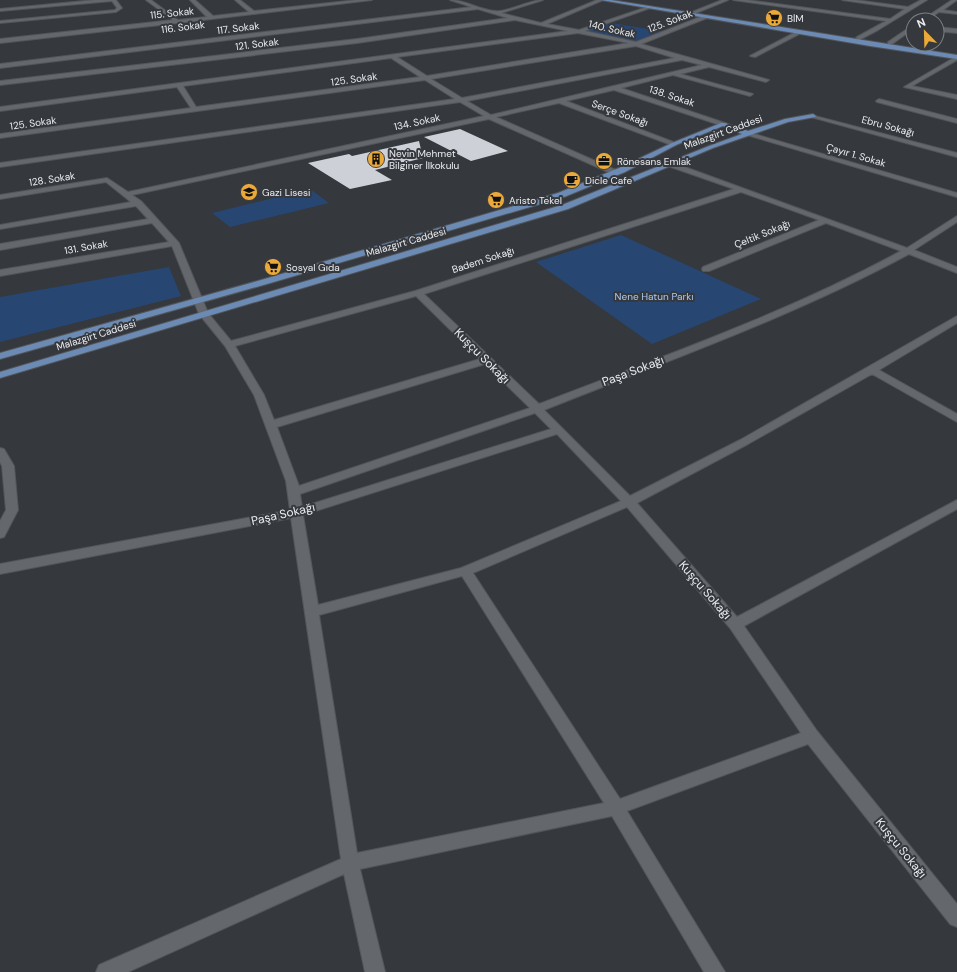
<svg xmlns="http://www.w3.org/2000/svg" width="957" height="972" viewBox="0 0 957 972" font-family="'DM Sans',sans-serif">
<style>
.green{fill:#274772}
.building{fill:#cdd1d7}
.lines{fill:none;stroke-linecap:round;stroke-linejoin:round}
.minor-casing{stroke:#525559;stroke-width:2}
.major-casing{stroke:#525559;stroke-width:2}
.minor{fill:#64686d;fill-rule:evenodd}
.major{fill:#6b8ab4;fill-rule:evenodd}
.labels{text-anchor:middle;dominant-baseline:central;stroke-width:4;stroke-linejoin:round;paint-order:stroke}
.far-street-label{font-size:10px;fill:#ebedf0;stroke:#35383d}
.far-poi-label{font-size:10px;fill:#ebedf0;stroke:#35383d;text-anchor:start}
.far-park-label{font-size:10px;fill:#aacaf4;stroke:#35383d}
.street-label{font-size:12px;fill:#ebedf0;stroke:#35383d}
</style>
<rect width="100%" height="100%" fill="#35383d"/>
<!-- green -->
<path class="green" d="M 612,23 L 661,31 L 636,41 L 587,31 Z
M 310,189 L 329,203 L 230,227 L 212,213 Z
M 621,235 L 761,299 L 652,344 L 536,262 Z
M 169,267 L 181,296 L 0,342 L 0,297 Z"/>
<!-- building -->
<path class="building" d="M 460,129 L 508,151 L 471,161 L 424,137 Z
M 419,141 L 423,158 L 375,170 L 392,180 L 350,189 L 308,163 L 349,154 L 352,156 Z"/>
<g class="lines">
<!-- minor casing -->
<g class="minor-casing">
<path id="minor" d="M 95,0 L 116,0 L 122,8 L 116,12 L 0,23 L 0,21 L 115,10 L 117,8 L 112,1 L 0,11 L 0,9 Z
M 146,0 L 151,0 L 178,20 L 207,17 L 190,0 L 195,0 L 213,16 L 249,12 L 235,0 L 240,0 L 254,11 L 357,0 L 372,0 L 178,23 L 0,43 L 0,39 L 173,20 Z
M 450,0 C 466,0 479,10 495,11 C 506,13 529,0 543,0 L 501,13 L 541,23 L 597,0 L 603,0 L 547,24 L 579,30 L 650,6 L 650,8 L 585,31 L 636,42 L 703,16 L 707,16 L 707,18 L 641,44 L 769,80 L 766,82 L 709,67 L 680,74 L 753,94 L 750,96 L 673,75 L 621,88 L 725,123 L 726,124 L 723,126 L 614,90 L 566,101 L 676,143 L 676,145 L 674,146 L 559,103 L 496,117 L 618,171 L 618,175 L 615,175 L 489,119 L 132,195 L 141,201 L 179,243 L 208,313 L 231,341 L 415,291 L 734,189 L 668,166 L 667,164 L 671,162 L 907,248 L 957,216 L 957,222 L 914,250 L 957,267 L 957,273 L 909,254 C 792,317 667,361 544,410 L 630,496 L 740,440 L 957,316 L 957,323 L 879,370 L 957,414 L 957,422 L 872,374 L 748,444 L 637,503 L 737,617 L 957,500 L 957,509 L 744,626 L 817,731 L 957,904 L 957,927 L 950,924 L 808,744 L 627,811 L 725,972 L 704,972 L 612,816 L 360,869 L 385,972 L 365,972 L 344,874 L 128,972 L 96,972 L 99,965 L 341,859 L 291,518 L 0,574 L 0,564 L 290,510 L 286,481 L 254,395 L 225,346 L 199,314 L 172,246 L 0,276 L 0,270 L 169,242 L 152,223 L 0,250 L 0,244 L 148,219 L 136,206 L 0,229 L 0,225 L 131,202 L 106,182 L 0,199 L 0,195 L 107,178 L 128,192 L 484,116 L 460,102 L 0,167 L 0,163 L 455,99 L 425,80 L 0,138 L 0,134 L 191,108 L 177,87 L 0,111 L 0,107 L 568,31 L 515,20 L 357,43 L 0,85 L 0,81 L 357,39 L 508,18 L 478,9 L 0,68 L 0,64 L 472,7 ZM 578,33 L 629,43 L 427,76 L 397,57 ZM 636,46 L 675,58 L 462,98 L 431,79 ZM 391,58 L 420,77 L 196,107 L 183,86 ZM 682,60 L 702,65 L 491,115 L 467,101 ZM 741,192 L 819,220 L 703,267 L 702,269 L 703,271 L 709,271 L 826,223 L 901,251 C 785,314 661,357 539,404 L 424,294 ZM 416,296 L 480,359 L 274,420 L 264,395 L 235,346 ZM 485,364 L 530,408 L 299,486 L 277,427 ZM 535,413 L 551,429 L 302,507 L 300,494 ZM 557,434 L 621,501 L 461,568 L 318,605 L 303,515 ZM 627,507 L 730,628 L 801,733 L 620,799 L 473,573 ZM 462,576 L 604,803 L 357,853 L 319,615 Z
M 722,0 L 728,0 L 696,13 L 692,12 Z
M 733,0 L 746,0 L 890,19 L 905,9 L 842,0 L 855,0 L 908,7 L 921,0 L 927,0 L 878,30 L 859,40 L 856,38 L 857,37 L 886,21 Z
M 952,0 L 957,0 L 943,10 L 957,12 L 957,14 L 939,12 L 927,20 L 922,20 Z
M 913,25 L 913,29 L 892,44 L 888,44 L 888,42 Z
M 937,27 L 957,29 L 957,33 L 937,31 Z
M 796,32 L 801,33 L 755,57 L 750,56 Z
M 957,56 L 957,60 L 912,86 L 957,95 L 957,99 L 904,87 Z
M 879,99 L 957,119 L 957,123 L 877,102 L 876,101 Z
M 811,115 L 957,153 L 957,157 L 811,117 Z
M 747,133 L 751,133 L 957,193 L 957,197 L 747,135 Z
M 0,448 L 4,449 L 14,466 L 18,510 L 4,537 L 0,538 L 0,521 L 6,510 L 2,466 L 0,462 Z"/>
</g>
<!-- major casing -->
<g class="major-casing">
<path id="major" d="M 601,0 L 611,0 L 957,55 L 957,59 L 870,46 Z
M 813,114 L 816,116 L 815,117 L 788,122 L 713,148 L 568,209 L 0,378 L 0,372 L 562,205 L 709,146 L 742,134 L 723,126 L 676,145 L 625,172 L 564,197 L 267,284 L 0,359 L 0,353 L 261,280 L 558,193 L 619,168 L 672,143 L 721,123 L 725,123 L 748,131 L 785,119 Z"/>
</g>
<!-- minor -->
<use href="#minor" class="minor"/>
<!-- major -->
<use href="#major" class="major"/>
</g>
<!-- icons -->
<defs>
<g id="supermarket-disc" transform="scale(0.9)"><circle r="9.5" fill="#eba93a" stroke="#35383d"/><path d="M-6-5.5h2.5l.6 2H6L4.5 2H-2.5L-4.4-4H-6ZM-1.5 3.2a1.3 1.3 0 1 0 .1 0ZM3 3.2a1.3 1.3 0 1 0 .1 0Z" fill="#111"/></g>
<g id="building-disc" transform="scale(0.9)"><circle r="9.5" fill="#eba93a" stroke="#35383d"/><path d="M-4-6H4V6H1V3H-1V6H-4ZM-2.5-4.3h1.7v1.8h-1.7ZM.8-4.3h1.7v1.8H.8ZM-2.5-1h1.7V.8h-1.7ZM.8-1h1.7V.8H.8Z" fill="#111"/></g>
<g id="office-disc" transform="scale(0.9)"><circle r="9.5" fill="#eba93a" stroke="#35383d"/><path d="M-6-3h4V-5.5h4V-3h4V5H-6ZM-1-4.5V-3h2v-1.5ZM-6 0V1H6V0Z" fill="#111"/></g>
<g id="cafe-disc" transform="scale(0.9)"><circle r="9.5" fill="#eba93a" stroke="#35383d"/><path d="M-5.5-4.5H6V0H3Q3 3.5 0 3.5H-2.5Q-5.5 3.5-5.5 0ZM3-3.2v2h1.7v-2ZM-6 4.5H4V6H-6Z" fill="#111"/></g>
<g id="school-disc" transform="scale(0.9)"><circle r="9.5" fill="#eba93a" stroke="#35383d"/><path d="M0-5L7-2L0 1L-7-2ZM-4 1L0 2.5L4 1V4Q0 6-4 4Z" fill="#111"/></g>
</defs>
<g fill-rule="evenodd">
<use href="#supermarket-disc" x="774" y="18"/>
<use href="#building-disc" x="376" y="159"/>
<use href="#office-disc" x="604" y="161"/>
<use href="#cafe-disc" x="572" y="180"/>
<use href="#school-disc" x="249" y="192"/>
<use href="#supermarket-disc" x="496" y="200"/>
<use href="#supermarket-disc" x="273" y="267"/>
</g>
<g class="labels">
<!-- far-street labels -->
<g class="far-street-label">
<text transform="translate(172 13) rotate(-6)">115. Sokak</text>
<text transform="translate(670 21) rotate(-21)">125. Sokak</text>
<text transform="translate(183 27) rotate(-7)">116. Sokak</text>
<text transform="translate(238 28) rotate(-7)">117. Sokak</text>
<text transform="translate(612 29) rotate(13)">140. Sokak</text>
<text transform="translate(257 44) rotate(-7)">121. Sokak</text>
<text transform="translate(354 79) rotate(-8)">125. Sokak</text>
<text transform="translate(672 96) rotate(18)">138. Sokak</text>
<text transform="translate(620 113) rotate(20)">Serçe Sokağı</text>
<text transform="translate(417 122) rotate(-12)">134. Sokak</text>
<text transform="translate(33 123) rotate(-8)">125. Sokak</text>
<text transform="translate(888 126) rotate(15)">Ebru Sokağı</text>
<text transform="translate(723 132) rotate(-20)">Malazgirt Caddesi</text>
<text transform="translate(856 155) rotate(16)">Çayır 1. Sokak</text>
<text transform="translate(52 179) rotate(-9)">128. Sokak</text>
<text transform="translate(762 234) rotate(-22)">Çeltik Sokağı</text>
<text transform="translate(406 242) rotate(-16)">Malazgirt Caddesi</text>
<text transform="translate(86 247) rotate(-10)">131. Sokak</text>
<text transform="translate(483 260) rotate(-18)">Badem Sokağı</text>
<text transform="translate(96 335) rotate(-17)">Malazgirt Caddesi</text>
</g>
<!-- far-poi labels -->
<g class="far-poi-label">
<text x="787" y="18">BİM</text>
<text x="389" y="153">Nevin Mehmet<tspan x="389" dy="12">Bilginer İlkokulu</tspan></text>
<text x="617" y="161">Rönesans Emlak</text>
<text x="585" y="180">Dicle Cafe</text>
<text x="262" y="192">Gazi Lisesi</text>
<text x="509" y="200">Aristo Tekel</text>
<text x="286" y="267">Sosyal Gıda</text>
</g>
<!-- far-park labels -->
<g class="far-park-label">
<text x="654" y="296">Nene Hatun Parkı</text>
</g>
<!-- street labels -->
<g class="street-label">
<text transform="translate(482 356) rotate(45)">Kuşçu Sokağı</text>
<text transform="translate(633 371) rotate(-21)">Paşa Sokağı</text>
<text transform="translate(283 514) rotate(-13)">Paşa Sokağı</text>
<text transform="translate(705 590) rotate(49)">Kuşçu Sokağı</text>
<text transform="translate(901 848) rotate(51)">Kuşçu Sokağı</text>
</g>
</g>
<!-- north arrow -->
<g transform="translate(925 32) rotate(337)"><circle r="19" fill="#35383d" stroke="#7e8085"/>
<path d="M0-3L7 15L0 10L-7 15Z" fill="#eba93a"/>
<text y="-6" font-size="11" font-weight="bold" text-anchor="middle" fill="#ebedf0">N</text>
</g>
</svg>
